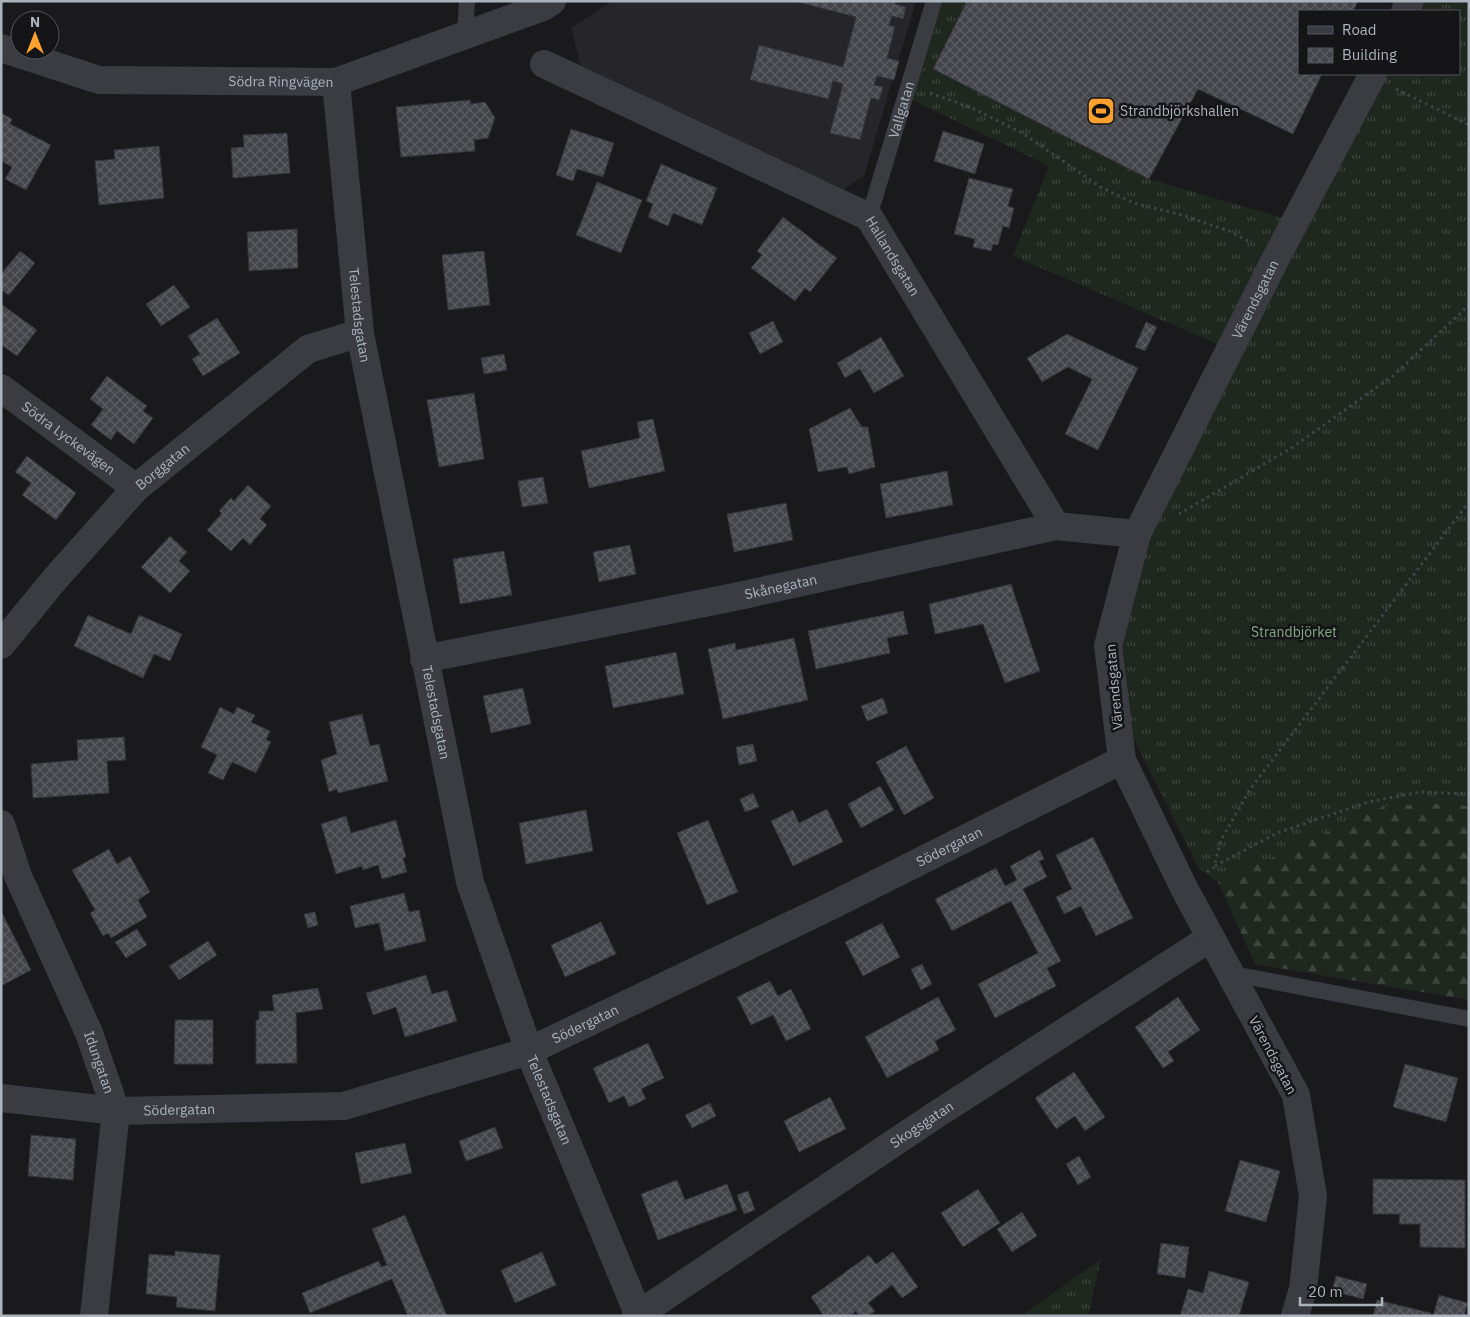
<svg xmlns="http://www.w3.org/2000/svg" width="1470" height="1317" viewBox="0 0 1470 1317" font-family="'IBM Plex Sans',sans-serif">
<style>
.built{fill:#26262a}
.grass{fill:url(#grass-tufts)}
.forest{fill:url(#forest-firs)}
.building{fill:url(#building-cross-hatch);stroke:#343439}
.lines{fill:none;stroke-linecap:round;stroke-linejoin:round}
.path{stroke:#404449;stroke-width:3;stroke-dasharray:2.5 4;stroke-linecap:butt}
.service{stroke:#3a3c42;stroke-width:16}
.minor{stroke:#3a3c42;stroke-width:28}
.labels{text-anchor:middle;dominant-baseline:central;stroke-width:5;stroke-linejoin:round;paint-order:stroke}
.street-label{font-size:14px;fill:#abb3bd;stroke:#151518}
.poi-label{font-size:14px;fill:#abb3bd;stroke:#151518;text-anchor:start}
.park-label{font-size:14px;fill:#83aa81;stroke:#151518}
</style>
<defs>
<pattern id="grass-tufts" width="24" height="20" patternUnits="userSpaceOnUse" patternTransform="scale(1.25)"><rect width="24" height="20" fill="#1f281f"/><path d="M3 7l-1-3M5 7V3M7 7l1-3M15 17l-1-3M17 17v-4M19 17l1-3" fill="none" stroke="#3d453e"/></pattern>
<pattern id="forest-firs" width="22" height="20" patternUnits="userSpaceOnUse" patternTransform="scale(1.25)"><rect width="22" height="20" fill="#1f281f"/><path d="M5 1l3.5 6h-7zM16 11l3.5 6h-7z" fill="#3d453e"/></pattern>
<pattern id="building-cross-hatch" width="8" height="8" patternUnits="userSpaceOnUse" patternTransform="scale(1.25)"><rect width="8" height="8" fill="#44454a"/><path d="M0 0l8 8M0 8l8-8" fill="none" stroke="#5c5d62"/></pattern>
</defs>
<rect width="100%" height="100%" fill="#1a1a1c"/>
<!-- built -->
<path class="built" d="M 612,1 L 916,1 L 864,176 L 844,189 L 584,79 L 571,28 Z"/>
<!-- grass -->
<path class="grass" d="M 934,1 L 967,1 L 933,69 L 1149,179 L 1294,221 L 1369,74 L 1459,74 L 1459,11 L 1401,11 L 1406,1 L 1469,1 L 1469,807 L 1454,803 L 1384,806 L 1218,882 L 1199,869 L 1132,735 L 1118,621 L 1138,540 L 1229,349 L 1013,256 L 1049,166 L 906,97 Z
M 1101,1259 L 1088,1316 L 1021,1316 Z"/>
<!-- forest -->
<path class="forest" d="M 1454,803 L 1469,807 L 1469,1000 L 1255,964 L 1218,882 L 1384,806 Z"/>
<!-- building -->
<path class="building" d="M 794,1 L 896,1 L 895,4 L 906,7 L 903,19 L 892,16 L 889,25 L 895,27 L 887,58 L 899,61 L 894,80 L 877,76 L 874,85 L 883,87 L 879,100 L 871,98 L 860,140 L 830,133 L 843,84 L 833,81 L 828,99 L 750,80 L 759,45 L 843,67 L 856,17 Z
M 967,1 L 1358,1 L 1353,11 L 1299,11 L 1299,74 L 1322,74 L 1293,134 L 1198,89 L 1149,179 L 933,69 Z
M 470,100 L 471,104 L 485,102 L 495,118 L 488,138 L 474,140 L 475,151 L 401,157 L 396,107 Z
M 1,113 L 12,119 L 10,124 L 51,145 L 26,190 L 5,179 L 12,167 L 1,161 Z
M 571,129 L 614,143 L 603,177 L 577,169 L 573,181 L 556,175 Z
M 943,131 L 984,144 L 975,174 L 934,161 Z
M 287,133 L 290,173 L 233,178 L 231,148 L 244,147 L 243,135 Z
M 159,146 L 164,198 L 99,205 L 95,161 L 115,159 L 114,150 Z
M 661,164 L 717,188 L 702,225 L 673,213 L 668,226 L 648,217 L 653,204 L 646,201 Z
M 969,178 L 1013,189 L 1008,206 L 1014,208 L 1009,228 L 1003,226 L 998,245 L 993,244 L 991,251 L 973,247 L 975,239 L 954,234 Z
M 597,182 L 642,200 L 621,253 L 576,235 Z
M 783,217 L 837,258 L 810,292 L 805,288 L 795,301 L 751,268 L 762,255 L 757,251 Z
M 297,229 L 298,268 L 249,271 L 247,232 Z
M 20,251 L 35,263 L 9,295 L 1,290 L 1,274 Z
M 484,251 L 490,305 L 448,310 L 442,255 Z
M 174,285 L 190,307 L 161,326 L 146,304 Z
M 1,304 L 37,330 L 17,356 L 3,346 L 1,348 Z
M 217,318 L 240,353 L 203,376 L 192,359 L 200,354 L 188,336 Z
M 773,321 L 783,342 L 760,354 L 749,333 Z
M 1146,322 L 1157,327 L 1145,351 L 1135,347 Z
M 1067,334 L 1138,368 L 1098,450 L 1065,434 L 1092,379 L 1068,367 L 1042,382 L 1027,358 Z
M 881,337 L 904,376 L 874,393 L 860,369 L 845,378 L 837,363 Z
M 504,354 L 507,370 L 484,374 L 481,358 Z
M 107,376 L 147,406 L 143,411 L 153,418 L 134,444 L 117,431 L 111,440 L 91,425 L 103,409 L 90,399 Z
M 474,393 L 484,459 L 439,467 L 427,400 Z
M 850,408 L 862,427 L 868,427 L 875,467 L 849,474 L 847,467 L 818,472 L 809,429 Z
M 653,419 L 665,471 L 589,488 L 581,451 L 640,438 L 637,422 Z
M 27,456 L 76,493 L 56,520 L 22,495 L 31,483 L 15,472 Z
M 947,471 L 953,505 L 886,518 L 880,484 Z
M 543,477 L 548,503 L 522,507 L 518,481 Z
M 248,485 L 271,506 L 260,519 L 267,525 L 250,545 L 243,538 L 231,551 L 207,530 L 222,513 L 219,511 L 231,498 L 234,501 Z
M 786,503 L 793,540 L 734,552 L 727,514 Z
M 170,536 L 187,552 L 179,561 L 190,571 L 170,593 L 141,567 Z
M 630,545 L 636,574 L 599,582 L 593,552 Z
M 504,551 L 512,595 L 460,604 L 453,559 Z
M 1011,584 L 1040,671 L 1005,683 L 983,624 L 935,634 L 929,604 Z
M 903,611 L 908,634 L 887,638 L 890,653 L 816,669 L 808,631 Z
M 88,615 L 131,634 L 139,615 L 182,634 L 170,661 L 154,654 L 143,678 L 74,646 Z
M 794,638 L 808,700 L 723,719 L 708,649 L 735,643 L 736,650 Z
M 676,652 L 684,694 L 613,708 L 605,666 Z
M 523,688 L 531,724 L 491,733 L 483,696 Z
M 883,698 L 888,713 L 867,721 L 861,706 Z
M 220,707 L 234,714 L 237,707 L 255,715 L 251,722 L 270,731 L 266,740 L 271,742 L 256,773 L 232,762 L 223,780 L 208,773 L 217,755 L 201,747 Z
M 362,714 L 370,746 L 379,744 L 388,781 L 338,793 L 337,789 L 329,792 L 321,760 L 337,754 L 329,722 Z
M 124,737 L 126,760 L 107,761 L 109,793 L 33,798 L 31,764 L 78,760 L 77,740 Z
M 753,744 L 757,761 L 739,765 L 736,747 Z
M 906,746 L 934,798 L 904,815 L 876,762 Z
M 880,786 L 894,810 L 861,828 L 848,804 Z
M 753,793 L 759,807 L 745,812 L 740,799 Z
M 827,809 L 843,842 L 793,866 L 771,821 L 793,810 L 799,823 Z
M 586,810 L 593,851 L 526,864 L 519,823 Z
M 346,816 L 351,833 L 396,820 L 406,857 L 403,858 L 407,872 L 382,879 L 378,865 L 363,870 L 362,866 L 336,874 L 321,824 Z
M 708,820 L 738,892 L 707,905 L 677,833 Z
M 1093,837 L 1133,918 L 1096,936 L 1081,906 L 1064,914 L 1056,897 L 1072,889 L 1056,855 Z
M 109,849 L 117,864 L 130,856 L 150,892 L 138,900 L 147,917 L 111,938 L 108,933 L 103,936 L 90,913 L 95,910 L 72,870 Z
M 1040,850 L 1044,859 L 1039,861 L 1047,877 L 1023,889 L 1061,961 L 1047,968 L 1056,986 L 995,1018 L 978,984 L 1038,953 L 1011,901 L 952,931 L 935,899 L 996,868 L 1005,886 L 1017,880 L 1010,866 Z
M 404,893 L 409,912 L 419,910 L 426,941 L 385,951 L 379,923 L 355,928 L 350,906 Z
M 1,911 L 31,970 L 1,986 Z
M 315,912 L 318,925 L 308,928 L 304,914 Z
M 601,922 L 616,954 L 565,977 L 551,945 Z
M 882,923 L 900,957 L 863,976 L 845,942 Z
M 137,929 L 147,945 L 126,958 L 115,942 Z
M 208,941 L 217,955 L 179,980 L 169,966 Z
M 922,964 L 932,984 L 921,990 L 911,969 Z
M 426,975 L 432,994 L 447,990 L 457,1021 L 405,1037 L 396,1007 L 373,1015 L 366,993 Z
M 770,981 L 778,996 L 791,989 L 811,1029 L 786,1041 L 773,1015 L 751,1025 L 737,997 Z
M 318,988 L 323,1009 L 296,1013 L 297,1063 L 256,1064 L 256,1020 L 259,1020 L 259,1011 L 274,1011 L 272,995 Z
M 938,997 L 956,1030 L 935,1041 L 939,1050 L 887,1078 L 865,1037 Z
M 1178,997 L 1200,1030 L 1168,1052 L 1174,1061 L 1163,1068 L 1135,1027 Z
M 175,1020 L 213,1020 L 213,1064 L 174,1064 Z
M 648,1043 L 664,1078 L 641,1089 L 646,1099 L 629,1107 L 624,1096 L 609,1103 L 593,1068 Z
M 1405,1064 L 1458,1078 L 1446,1122 L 1393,1107 Z
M 1074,1072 L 1105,1117 L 1085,1131 L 1075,1116 L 1056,1129 L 1035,1098 Z
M 830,1097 L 846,1129 L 799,1152 L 784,1121 Z
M 710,1103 L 716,1116 L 692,1128 L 685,1115 Z
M 495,1127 L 503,1148 L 466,1161 L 459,1141 Z
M 31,1135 L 76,1139 L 73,1180 L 28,1176 Z
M 405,1143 L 412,1173 L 361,1184 L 355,1153 Z
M 1079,1156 L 1091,1177 L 1078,1185 L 1066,1164 Z
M 1240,1160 L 1280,1171 L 1266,1222 L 1225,1211 Z
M 1373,1179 L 1465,1180 L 1465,1248 L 1420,1247 L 1420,1224 L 1399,1224 L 1400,1214 L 1373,1214 Z
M 677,1180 L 685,1200 L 727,1184 L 737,1210 L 658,1240 L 641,1194 Z
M 978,1189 L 1000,1223 L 963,1247 L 941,1213 Z
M 748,1191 L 755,1210 L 744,1214 L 737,1195 Z
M 1022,1212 L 1037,1236 L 1012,1252 L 997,1229 Z
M 405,1215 L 447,1316 L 408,1316 L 392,1279 L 310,1313 L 302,1293 L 379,1261 L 381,1267 L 387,1265 L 372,1229 Z
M 1161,1243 L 1189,1247 L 1185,1278 L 1157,1274 Z
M 175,1251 L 220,1255 L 215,1311 L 176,1307 L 177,1297 L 146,1294 L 149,1254 L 175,1256 Z
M 542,1252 L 556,1285 L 515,1303 L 501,1270 Z
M 893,1252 L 918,1287 L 902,1298 L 892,1285 L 868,1303 L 875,1311 L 868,1316 L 859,1316 L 856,1311 L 850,1316 L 824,1316 L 811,1297 L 869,1255 L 876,1264 Z
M 1209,1271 L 1249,1282 L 1239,1316 L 1180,1316 L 1188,1289 L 1203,1293 Z
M 1336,1276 L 1367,1284 L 1363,1299 L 1332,1291 Z
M 1439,1295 L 1468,1303 L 1464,1316 L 1433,1316 Z
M 1377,1300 L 1431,1313 L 1430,1316 L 1373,1316 Z"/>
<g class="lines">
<!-- path -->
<path class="path" d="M 1396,89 L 1469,125
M 930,93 L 970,107 L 1024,134 L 1102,188 L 1134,203 L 1182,215 L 1229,231 L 1252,243
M 1179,514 L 1293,447 L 1394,375 L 1469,305
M 1215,866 L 1277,833 L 1368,802 L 1421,792 L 1469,794
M 1207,872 L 1214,867 L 1221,840 L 1251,788 L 1469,502"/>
<!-- service -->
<g class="service">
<path d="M 465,35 L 467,1"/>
<path id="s1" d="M 869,217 L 934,1"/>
<path d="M 1228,973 L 1469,1019"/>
</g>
<!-- minor -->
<g class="minor">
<path d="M 1405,11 L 1410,1"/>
<path id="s2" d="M 1,48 L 99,80 L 336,82 L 543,7 L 552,1"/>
<path id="s3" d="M 544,64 L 869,217 L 1056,526"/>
<path id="s4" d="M 336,82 L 360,333 L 470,882 L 529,1051 L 639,1316"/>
<path id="s5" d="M 1,388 L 136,488"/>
<path id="s6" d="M 1,645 L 55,579 L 136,488 L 308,349 L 360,333"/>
<path id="s7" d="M 424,659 L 739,596 L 1056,526 L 1137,534"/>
<path id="s8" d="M 1,824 L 18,876 L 89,1033 L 116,1111 L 94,1316"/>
<path id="s9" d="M 1,1098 L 116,1111 L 344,1106 L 529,1051 L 831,906 L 1122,760"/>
<path id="s10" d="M 636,1316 L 934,1116 L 1210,938"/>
<path id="s11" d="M 1295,1316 L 1303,1289 L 1313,1196 L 1296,1095 L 1184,888 L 1122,760 L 1108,646 L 1137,534 L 1277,256 L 1373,74"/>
</g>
</g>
<!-- icons -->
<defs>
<g id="stadium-square" transform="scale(1.4375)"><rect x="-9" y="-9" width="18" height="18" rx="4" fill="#ffa12f" stroke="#151518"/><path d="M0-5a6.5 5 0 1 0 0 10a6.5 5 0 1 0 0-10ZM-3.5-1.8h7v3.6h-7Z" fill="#111"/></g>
</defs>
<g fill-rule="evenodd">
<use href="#stadium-square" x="1101" y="111"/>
</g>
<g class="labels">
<!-- street labels -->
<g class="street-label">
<text stroke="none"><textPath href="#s2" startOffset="285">Södra Ringvägen</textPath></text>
<text stroke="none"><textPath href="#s1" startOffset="112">Vallgatan</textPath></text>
<text stroke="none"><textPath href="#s3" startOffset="405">Hallandsgatan</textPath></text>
<text stroke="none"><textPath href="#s11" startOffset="1095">Värendsgatan</textPath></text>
<text stroke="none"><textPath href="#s4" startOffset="234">Telestadsgatan</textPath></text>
<text stroke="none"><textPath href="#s5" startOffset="84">Södra Lyckevägen</textPath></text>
<text stroke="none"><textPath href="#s6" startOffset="241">Borggatan</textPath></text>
<text stroke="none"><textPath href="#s7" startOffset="364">Skånegatan</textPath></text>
<text transform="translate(1114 687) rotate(-95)">Värendsgatan</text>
<text stroke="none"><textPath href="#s4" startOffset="639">Telestadsgatan</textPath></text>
<text stroke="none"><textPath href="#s9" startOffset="1004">Södergatan</textPath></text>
<text stroke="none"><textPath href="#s9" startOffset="599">Södergatan</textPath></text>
<text transform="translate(1273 1055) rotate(62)">Värendsgatan</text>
<text stroke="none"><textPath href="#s8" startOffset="258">Idungatan</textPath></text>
<text stroke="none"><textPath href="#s4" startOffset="1044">Telestadsgatan</textPath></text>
<text stroke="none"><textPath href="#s9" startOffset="179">Södergatan</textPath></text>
<text stroke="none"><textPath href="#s10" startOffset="344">Skogsgatan</textPath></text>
</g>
<!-- poi labels -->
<g class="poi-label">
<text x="1120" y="111">Strandbjörkshallen</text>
</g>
<!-- park labels -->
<g class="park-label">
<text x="1294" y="632">Strandbjörket</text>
</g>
</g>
<!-- border -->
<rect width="1470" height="1317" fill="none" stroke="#abb3bd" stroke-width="5"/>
<!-- legend -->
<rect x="1298" y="10" width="162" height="65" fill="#151518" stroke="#51545a"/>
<rect x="1308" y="26" width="25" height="8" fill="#3a3c42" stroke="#51545a"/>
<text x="1342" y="35" font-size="15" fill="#abb3bd">Road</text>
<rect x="1308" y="48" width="25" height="15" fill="url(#building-cross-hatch)" stroke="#51545a"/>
<text x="1342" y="60" font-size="15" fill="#abb3bd">Building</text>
<!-- north arrow -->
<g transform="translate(35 35)"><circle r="24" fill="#151518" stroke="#51545a"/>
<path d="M0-4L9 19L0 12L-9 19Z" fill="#ffa12f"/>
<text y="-8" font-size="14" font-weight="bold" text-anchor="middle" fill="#abb3bd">N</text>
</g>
<!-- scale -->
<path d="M1300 1297v8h82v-8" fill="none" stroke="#abb3bd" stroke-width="2.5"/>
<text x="1308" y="1297" font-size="15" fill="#abb3bd" stroke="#151518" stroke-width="4" paint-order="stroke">20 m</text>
</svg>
